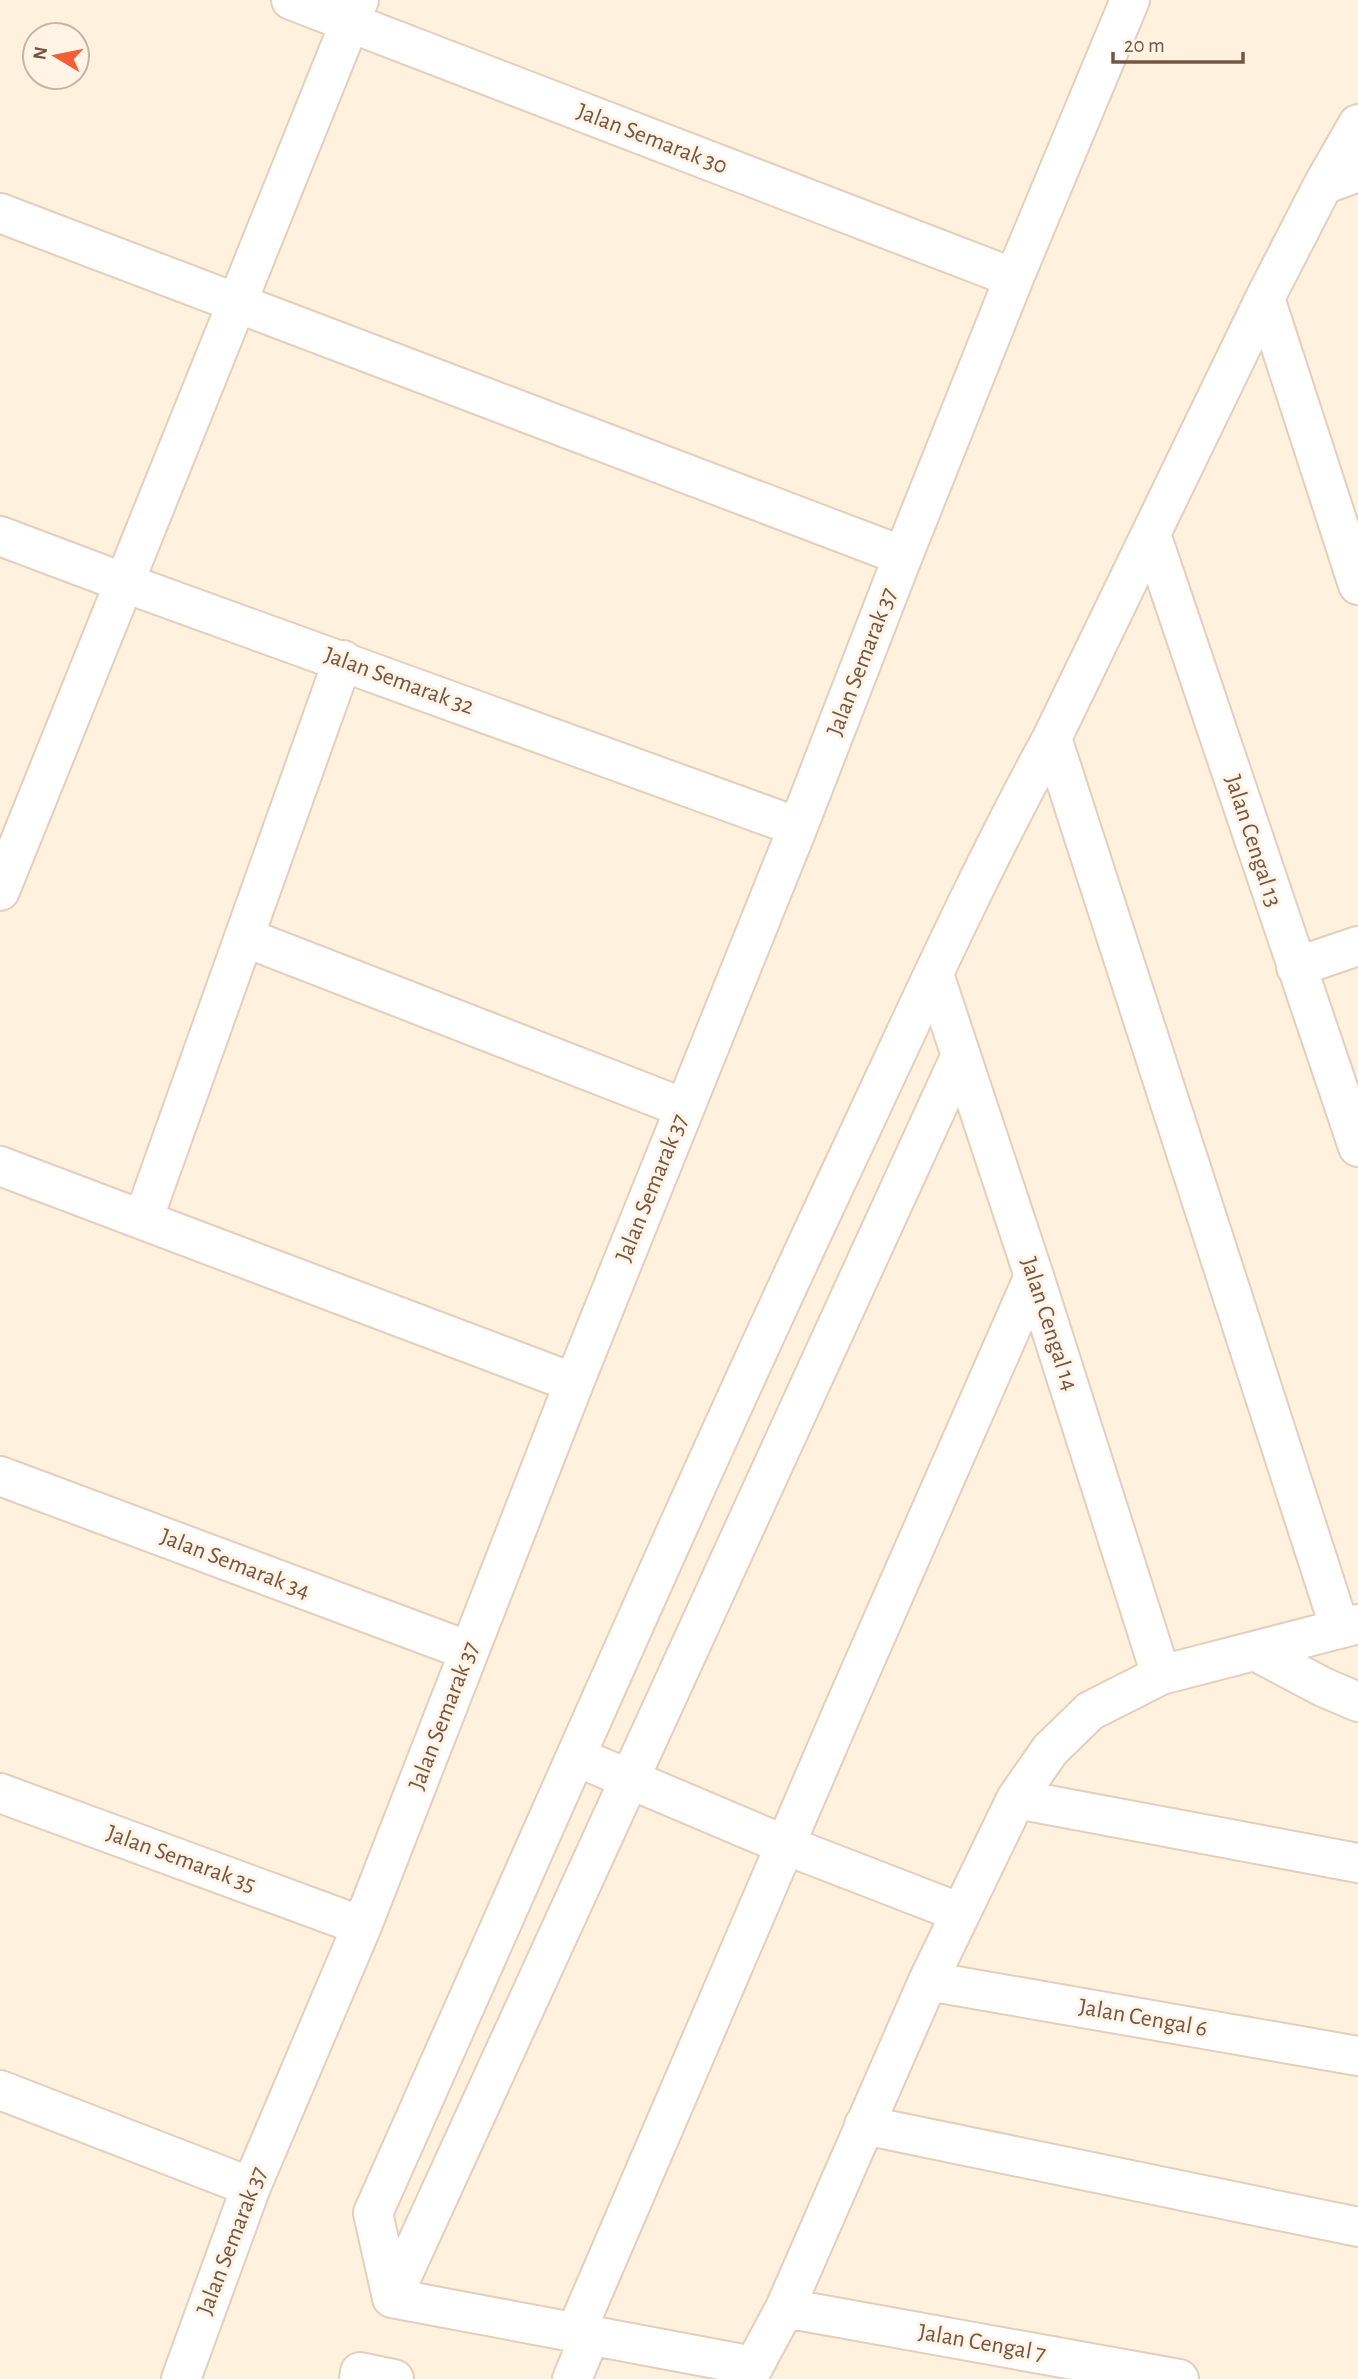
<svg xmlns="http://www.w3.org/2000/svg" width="1358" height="2379" viewBox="0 0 1358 2379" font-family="'Alegreya Sans',sans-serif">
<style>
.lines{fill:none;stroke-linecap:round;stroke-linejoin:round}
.minor-casing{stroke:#e4cebc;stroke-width:42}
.minor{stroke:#fff;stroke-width:38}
.labels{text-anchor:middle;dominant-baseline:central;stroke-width:6;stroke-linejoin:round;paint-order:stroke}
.street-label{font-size:24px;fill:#755544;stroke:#fff4e5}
</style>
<rect width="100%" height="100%" fill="#fef1dd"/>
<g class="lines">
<!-- minor casing -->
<g class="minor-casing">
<path id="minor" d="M 291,0 L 1014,278
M 1323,185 L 1358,124
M 0,213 L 903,556
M 1265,298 L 1358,585
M 1151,534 L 1358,1147
M 0,536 L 125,583 L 798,827
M 1052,738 L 1340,1629
M 0,891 L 359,0
M 244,937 L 684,1108
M 1296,967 L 1358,946
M 934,974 L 1034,1276 L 1161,1675
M 0,1166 L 574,1383
M 143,1220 L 343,660
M 0,1476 L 469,1651
M 1255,1651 L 1323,1687 L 1358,1702
M 577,1757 L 785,1845 L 961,1913
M 0,1793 L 362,1926
M 1016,1799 L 1358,1863
M 928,1981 L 1358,2056
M 0,2090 L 251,2187
M 864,2125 L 1358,2227
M 392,2298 L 961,1055
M 785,2308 L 1179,2379
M 575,2334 L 842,1713 L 1034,1276
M 753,2366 L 392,2298 L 373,2213 C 525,1873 673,1531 831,1193 C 903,1041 971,886 1052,738 L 1265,298 L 1323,185 L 1358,172
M 181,2379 L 251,2187 L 362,1926 L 574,1383 L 798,827 L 903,556 L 1014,278 L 1130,0
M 359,2379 L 360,2372 L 394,2379
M 572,2379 L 590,2336
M 747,2379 L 785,2308 L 928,1981 L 1016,1799 L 1050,1750 L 1090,1711 L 1161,1675 L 1358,1624"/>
</g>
<!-- minor -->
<use href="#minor" class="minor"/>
</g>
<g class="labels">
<!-- street labels -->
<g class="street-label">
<text transform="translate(652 139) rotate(21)">Jalan Semarak 30</text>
<text transform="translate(862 662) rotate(-69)">Jalan Semarak 37</text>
<text transform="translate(399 681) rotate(20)">Jalan Semarak 32</text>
<text transform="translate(1253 841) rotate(72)">Jalan Cengal 13</text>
<text transform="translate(652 1188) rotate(-68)">Jalan Semarak 37</text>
<text transform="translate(1049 1324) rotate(72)">Jalan Cengal 14</text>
<text transform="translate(235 1564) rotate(21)">Jalan Semarak 34</text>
<text transform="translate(444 1716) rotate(-69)">Jalan Semarak 37</text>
<text transform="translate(181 1859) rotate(20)">Jalan Semarak 35</text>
<text transform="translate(1143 2018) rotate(10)">Jalan Cengal 6</text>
<text transform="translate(232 2241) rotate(-69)">Jalan Semarak 37</text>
<text transform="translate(982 2343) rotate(10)">Jalan Cengal 7</text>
</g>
</g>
<!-- north arrow -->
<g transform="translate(56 56) rotate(280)"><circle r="33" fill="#fff4e5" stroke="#c8b4a5" stroke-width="2"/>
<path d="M0-5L12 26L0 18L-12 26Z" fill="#f35e37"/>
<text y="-10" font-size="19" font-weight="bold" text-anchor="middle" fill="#755544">N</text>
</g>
<!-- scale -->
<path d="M1113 52v10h130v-10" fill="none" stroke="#755544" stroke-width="3.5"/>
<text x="1124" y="52" font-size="21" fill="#755544" stroke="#fff4e5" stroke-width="5" paint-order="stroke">20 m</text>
</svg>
